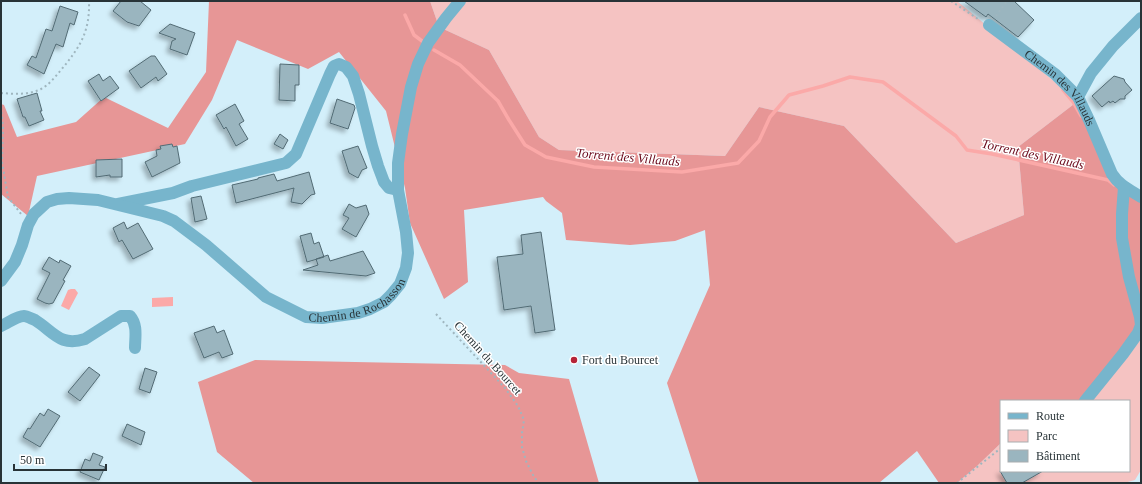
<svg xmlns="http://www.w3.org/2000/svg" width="1142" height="484" viewBox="0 0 1142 484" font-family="Georgia,serif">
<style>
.green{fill:#f5c3c2}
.forest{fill:#e79696}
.water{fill:#fba9a8}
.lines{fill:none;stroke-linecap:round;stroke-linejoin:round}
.stream{stroke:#fba9a8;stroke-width:3.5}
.building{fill:#9ab5bf;stroke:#526b74;filter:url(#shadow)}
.path{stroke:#9fb6bf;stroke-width:2;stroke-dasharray:2 3;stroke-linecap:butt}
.minor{stroke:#77b5cc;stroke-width:12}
.poi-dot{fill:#b52337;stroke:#fff;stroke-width:1.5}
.labels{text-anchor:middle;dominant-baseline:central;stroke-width:3;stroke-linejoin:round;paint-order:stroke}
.street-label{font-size:12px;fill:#283337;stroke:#fff}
.poi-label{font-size:12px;fill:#283337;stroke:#fff;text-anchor:start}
.water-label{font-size:13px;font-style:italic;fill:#6b091b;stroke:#fff}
</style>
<defs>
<filter id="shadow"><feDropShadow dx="-3.5" dy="3.5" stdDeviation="2" flood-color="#0004"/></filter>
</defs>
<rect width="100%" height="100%" fill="#d3effa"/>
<!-- green -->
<path class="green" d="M 430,1 L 957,1 L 1078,101 L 1018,147 L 1024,215 L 956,243 L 844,126 L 759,107 L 725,156 L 559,150 L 539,137 L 489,50 L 439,27 Z
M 1141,335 L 1141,470 L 1135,480 L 1124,483 L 957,483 L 977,466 L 1001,443 L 1001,471 L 1129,471 L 1129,401 L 1085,401 Z"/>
<!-- forest -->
<path class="forest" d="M 209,1 L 430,1 L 439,27 L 489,50 L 539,137 L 559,150 L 725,156 L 759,107 L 844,126 L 956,243 L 1024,215 L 1018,147 L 1078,101 L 1112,172 L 1141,196 L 1141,302 L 1138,333 L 1085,401 L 1001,401 L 1001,443 L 977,466 L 957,483 L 939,483 L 917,451 L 879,483 L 699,483 L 667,383 L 710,285 L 705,230 L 675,241 L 630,245 L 566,240 L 562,213 L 546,201 L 543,197 L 464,210 L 468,282 L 444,299 L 410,223 L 405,188 L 386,111 L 339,52 L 308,69 L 237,40 L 212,100 L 185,144 L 37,176 L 28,216 L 1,194 L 1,104 L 4,105 L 17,137 L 76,122 L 104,97 L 168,128 L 206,72 Z
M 255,360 L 505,365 L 519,373 L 569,379 L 599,483 L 254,483 L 217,452 L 198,382 Z"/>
<!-- water -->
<path class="water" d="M 71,289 L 75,289 L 78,293 L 69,310 L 61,306 L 68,290 Z
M 173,297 L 173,306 L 152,307 L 152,298 Z"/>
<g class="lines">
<!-- stream -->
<path class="stream" d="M 405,15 L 414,35 L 422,41
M 434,50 L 460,65 L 498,101 L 509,120 L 525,145 L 546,157 L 594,167 L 682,172 L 738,163 L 759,141 L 770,117 L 789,95 L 823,86 L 850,77 L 883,82 L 956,136 L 967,150 L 992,154 L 1108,180 L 1114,185
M 1063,90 L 1073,102 L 1081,116"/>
</g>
<!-- building -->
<path class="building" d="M 121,1 L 140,1 L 151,10 L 139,26 L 127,22 L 113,11 Z
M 964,1 L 1014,1 L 1034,20 L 1018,37 L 988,14 L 986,17 Z
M 60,6 L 78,12 L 74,25 L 70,23 L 63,47 L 56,44 L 44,74 L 27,65 L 32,56 L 36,58 L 46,29 L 52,31 Z
M 170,24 L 195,33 L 187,55 L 170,49 L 172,41 L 176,39 L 159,33 Z
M 151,56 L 155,56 L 167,74 L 158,81 L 156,77 L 141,88 L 129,71 Z
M 280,64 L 299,65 L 299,85 L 295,85 L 295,101 L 279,100 Z
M 99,74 L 103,81 L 110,76 L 119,88 L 101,101 L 88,81 Z
M 1114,76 L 1124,79 L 1125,82 L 1132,90 L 1125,96 L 1125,99 L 1120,99 L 1115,103 L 1113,101 L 1110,103 L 1109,101 L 1102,107 L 1092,96 Z
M 37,93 L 42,111 L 40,111 L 44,120 L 29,126 L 25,117 L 23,117 L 17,99 Z
M 337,99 L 354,105 L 355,108 L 348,129 L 330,123 Z
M 235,104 L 244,121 L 239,124 L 248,139 L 236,146 L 226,127 L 224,129 L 216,115 Z
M 280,134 L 288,140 L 283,149 L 274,144 Z
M 172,144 L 173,147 L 177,146 L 180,163 L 152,177 L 145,162 L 157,156 L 156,150 L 161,149 L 160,146 Z
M 358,146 L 367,168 L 362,170 L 358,178 L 349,173 L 342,151 Z
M 122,159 L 122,177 L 110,177 L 110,175 L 96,177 L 96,160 Z
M 309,172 L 315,194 L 311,195 L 302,204 L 291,202 L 294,188 L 236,203 L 232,185 L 258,179 L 258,178 L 274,174 L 277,181 Z
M 201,196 L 207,219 L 195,222 L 191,198 Z
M 349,204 L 356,208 L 366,205 L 369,214 L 356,237 L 342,229 L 349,218 L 343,215 Z
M 124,222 L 127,229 L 138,223 L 153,249 L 133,259 L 122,240 L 119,242 L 113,228 Z
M 541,232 L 555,330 L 535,333 L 531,306 L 504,310 L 497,257 L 523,254 L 521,235 Z
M 311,233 L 314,244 L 319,242 L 324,257 L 307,262 L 300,236 Z
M 363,251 L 375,273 L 366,276 L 303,270 L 318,265 L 316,259 L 328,255 L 330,261 Z
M 49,257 L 59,263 L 60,260 L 71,266 L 63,280 L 65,281 L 53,303 L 49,304 L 45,303 L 37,299 L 50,273 L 42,269 Z
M 214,326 L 217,333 L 224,330 L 233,354 L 222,358 L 219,352 L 204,358 L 194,333 Z
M 89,367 L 100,375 L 80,401 L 68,392 Z
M 145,368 L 157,372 L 150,393 L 139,389 Z
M 48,409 L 60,416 L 40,447 L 23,437 L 28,428 L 30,429 L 40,413 L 44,416 Z
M 127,424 L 145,432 L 141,445 L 122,436 Z
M 93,453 L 103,457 L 99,465 L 105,467 L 99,480 L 80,472 L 85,459 L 90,461 Z
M 1000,471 L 1043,471 L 1022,483 L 1007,483 Z"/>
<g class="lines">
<!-- path -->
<path class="path" d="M 951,1 L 978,19
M 996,16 L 1007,1
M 1,93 C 14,94 29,95 41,89 C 49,85 55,77 61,70 C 80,47 90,32 89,1
M 1,107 L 3,127 L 2,162 L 8,197 L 21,214
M 436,314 L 505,388 L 518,406 L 524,420 L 522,433 L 522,447 L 526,461 L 534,477 L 539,483
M 957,483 L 1001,448"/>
<!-- minor -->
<g class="minor">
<path id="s1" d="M 989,25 L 1055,74 L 1078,97 L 1089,120 L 1112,174 C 1119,185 1130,190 1141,197"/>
<path d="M 1078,97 L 1091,73 L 1113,46 L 1141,18"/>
<path d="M 118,204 L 173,193 L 192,186 L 286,163 L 296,154 L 330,74 L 334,66 L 339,64 L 346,67 L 353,76 L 359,94 L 372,146 L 378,166 L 384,182 L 389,188 L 398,190"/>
<path id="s2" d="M 1,281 L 15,262 L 22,245 L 28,225 L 34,214 L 47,202 L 57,199 L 69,198 L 98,200 L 163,216 L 174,221 L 206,245 L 266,297 L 306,317 L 322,318 L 358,313 L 370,309 L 384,302 L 391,295 L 400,284 L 406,268 L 408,253 L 406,232 L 398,190 L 398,163 L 402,134 L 411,87 L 418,64 L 428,43 L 446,18 L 460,1"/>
<path d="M 1,326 C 8,323 17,316 24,316 C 27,316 32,319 35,320 C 54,332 60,347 85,339 L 121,316 L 130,316 C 138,325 135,338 135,348"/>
<path d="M 1085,401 L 1123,354 L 1138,333 L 1141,325 L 1140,317 L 1129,277 L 1122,238 L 1122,214 L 1124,187"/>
</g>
</g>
<!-- markers -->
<circle class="poi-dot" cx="574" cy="360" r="4"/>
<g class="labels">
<!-- street labels -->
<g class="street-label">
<text stroke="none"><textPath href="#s1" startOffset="96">Chemin des Villauds</textPath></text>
<text stroke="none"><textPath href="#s2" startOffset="444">Chemin de Rochasson</textPath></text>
<text transform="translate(488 358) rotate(48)">Chemin du Bourcet</text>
</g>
<!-- poi labels -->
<g class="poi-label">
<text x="582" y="360">Fort du Bourcet</text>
</g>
<!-- water labels -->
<g class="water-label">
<text transform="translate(1033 154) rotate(12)">Torrent des Villauds</text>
<text transform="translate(628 157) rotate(5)">Torrent des Villauds</text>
</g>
</g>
<!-- border -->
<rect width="1142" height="484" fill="none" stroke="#283337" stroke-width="4"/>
<!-- legend -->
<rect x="1000" y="400" width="130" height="72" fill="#ffffff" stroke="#a9adaf"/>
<rect x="1008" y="413" width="20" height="6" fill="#77b5cc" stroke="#a9adaf"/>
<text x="1036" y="420" font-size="12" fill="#283337">Route</text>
<rect x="1008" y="430" width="20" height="12" fill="#f5c3c2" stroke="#a9adaf"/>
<text x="1036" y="440" font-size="12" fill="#283337">Parc</text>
<rect x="1008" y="450" width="20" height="12" fill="#9ab5bf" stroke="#a9adaf"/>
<text x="1036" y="460" font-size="12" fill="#283337">Bâtiment</text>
<!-- scale -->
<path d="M14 464v6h92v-6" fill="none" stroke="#283337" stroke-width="2"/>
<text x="20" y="464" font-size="12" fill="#283337" stroke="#ffffff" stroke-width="3" paint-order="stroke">50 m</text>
</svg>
